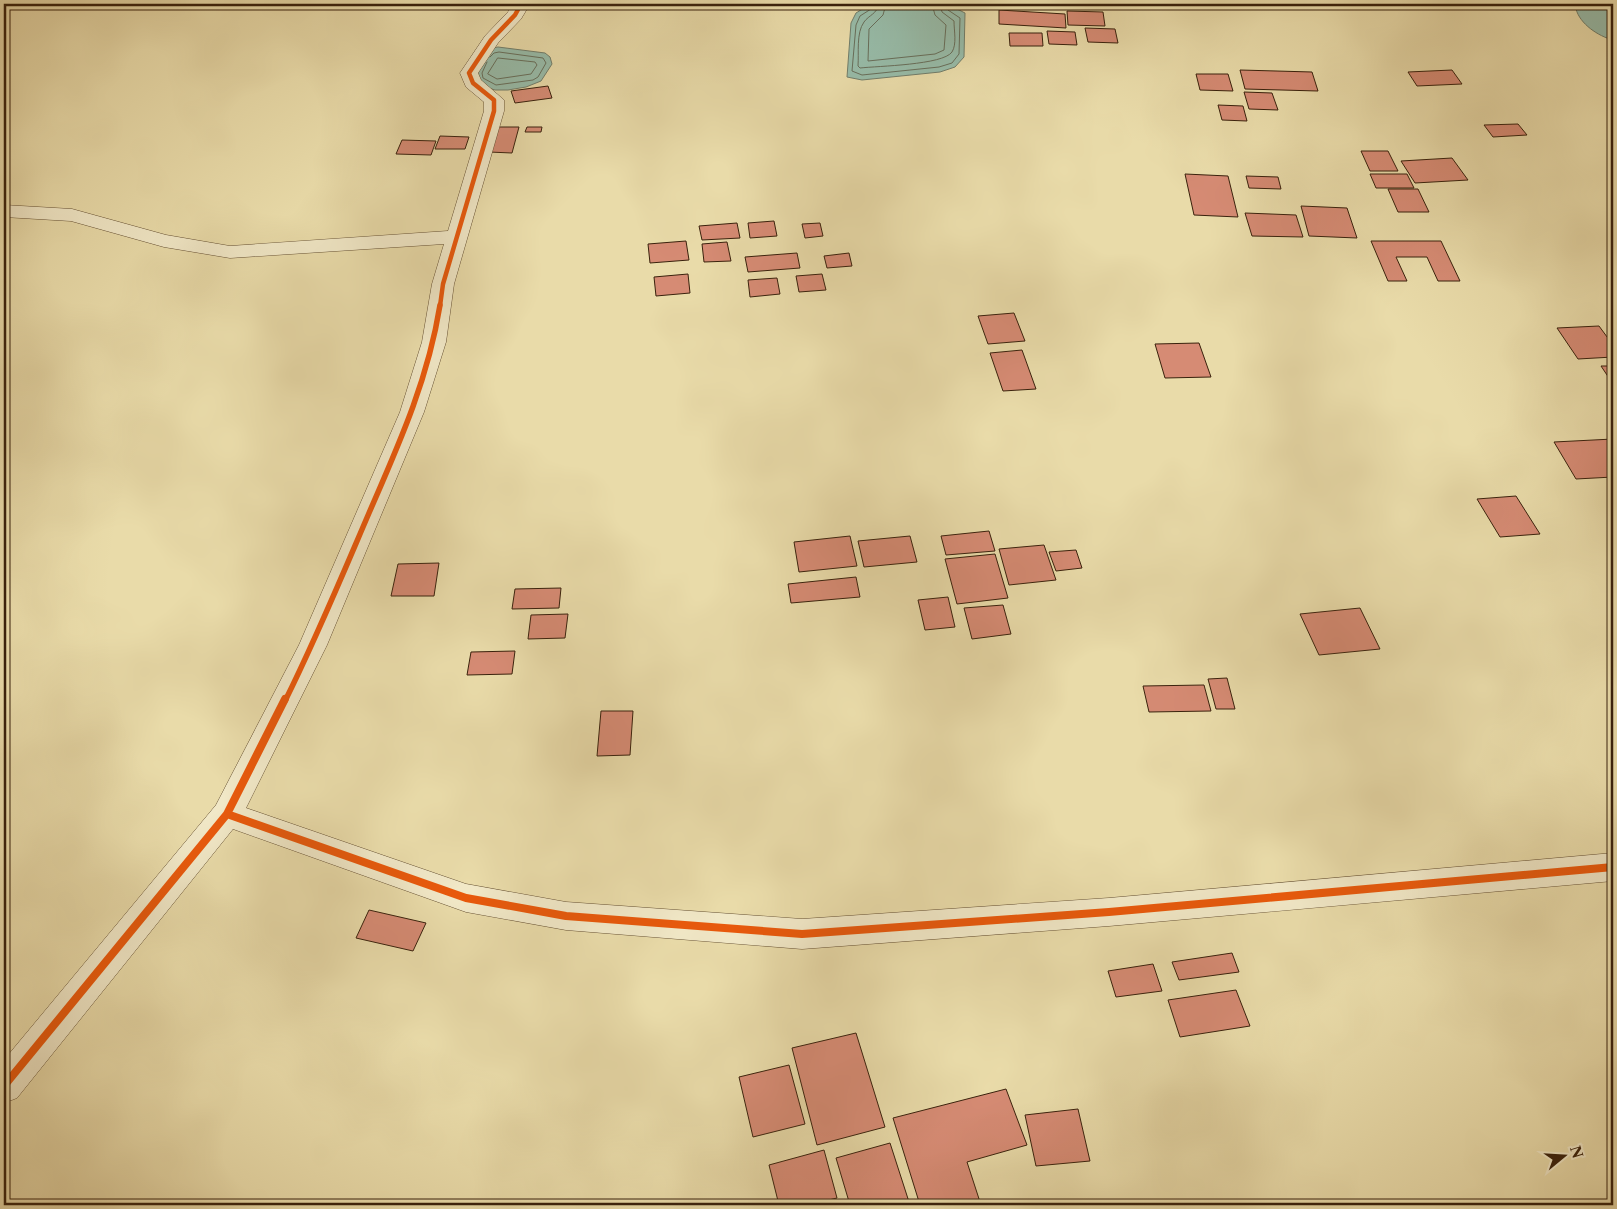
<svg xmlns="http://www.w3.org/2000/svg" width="1617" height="1209" viewBox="0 0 1617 1209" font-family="'Libre Caslon Text',serif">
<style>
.water{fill:#97bba8;stroke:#717d6a}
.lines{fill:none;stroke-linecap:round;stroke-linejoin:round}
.shore{stroke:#686e5a;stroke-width:1}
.building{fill:#d68b74;stroke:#39210c}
.minor-casing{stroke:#655033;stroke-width:1}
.minor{fill:#f1e8c7;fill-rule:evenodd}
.cycleway-far2-casing{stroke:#f1e8c7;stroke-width:7}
.cycleway-far1-casing{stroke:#f1e8c7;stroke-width:9}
.cycleway-casing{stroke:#f1e8c7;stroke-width:11}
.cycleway-far2{stroke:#e8590c;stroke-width:4.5}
.cycleway-far1{stroke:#e8590c;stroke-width:5.5}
.cycleway{stroke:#e8590c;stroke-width:8}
</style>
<rect width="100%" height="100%" fill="#e9dba9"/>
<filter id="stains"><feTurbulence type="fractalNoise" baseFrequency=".004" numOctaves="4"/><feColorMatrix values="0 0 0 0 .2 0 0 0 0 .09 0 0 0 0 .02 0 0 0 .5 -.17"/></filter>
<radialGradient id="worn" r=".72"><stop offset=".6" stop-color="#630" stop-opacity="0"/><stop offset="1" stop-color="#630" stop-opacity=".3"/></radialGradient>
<!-- water -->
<path class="water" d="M 947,4 L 965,13 L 964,57 L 955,67 L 940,72 L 862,80 L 847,77 L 851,23 L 856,13 L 869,5 Z
M 1613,4 L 1613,40 C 1598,36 1580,24 1576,9 L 1581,5 Z
M 498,47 L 545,53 L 550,57 L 552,64 L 541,81 L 526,87 L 508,90 L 495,90 L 483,86 L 476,74 L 492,48 Z"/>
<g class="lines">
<!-- shore -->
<path class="shore" d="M 872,4 L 871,9 L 860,16 L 856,25 L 852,71 L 862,75 L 939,67 L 952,63 L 959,54 L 960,18 L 948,10 L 946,4
M 879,4 C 877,14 869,15 864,22 C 856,33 859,53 858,66 L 860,68 C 878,66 943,65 952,52 C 957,44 954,31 954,21 L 942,12 L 940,4
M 886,4 L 883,15 L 869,29 L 868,61 L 935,54 L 944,50 L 946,25 L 935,15 L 932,4
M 498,58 L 535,62 L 537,65 L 531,74 L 497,79 L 488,74 Z
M 487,62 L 482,73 L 483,78 L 496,85 L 533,80 L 538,77 L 546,63 L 543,58 L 499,52 L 494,53 L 490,57"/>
</g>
<!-- building -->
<path class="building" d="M 1057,4 L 1081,4 L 1081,7 L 1057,6 Z
M 999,10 L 1065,14 L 1066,28 L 999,24 Z
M 1067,11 L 1103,12 L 1105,26 L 1068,25 Z
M 1085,28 L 1115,29 L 1118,43 L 1088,42 Z
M 1047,31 L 1075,32 L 1077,45 L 1049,44 Z
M 1009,33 L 1042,33 L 1043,46 L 1010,46 Z
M 1240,70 L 1312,72 L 1318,91 L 1245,89 Z
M 1452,70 L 1462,84 L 1417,86 L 1408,72 Z
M 1196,74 L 1228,74 L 1233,91 L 1200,90 Z
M 548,86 L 552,98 L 515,103 L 511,91 Z
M 1244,92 L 1272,93 L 1278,110 L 1249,109 Z
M 1218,105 L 1243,106 L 1247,121 L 1222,120 Z
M 1518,124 L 1527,135 L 1493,137 L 1484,125 Z
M 496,127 L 519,127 L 512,153 L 489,152 Z
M 527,127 L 542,127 L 541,132 L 525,132 Z
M 440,136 L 469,137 L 465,149 L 435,149 Z
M 402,140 L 436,141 L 431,155 L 396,154 Z
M 1361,151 L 1388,151 L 1398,171 L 1370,171 Z
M 1452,158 L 1468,180 L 1415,183 L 1401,161 Z
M 1185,174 L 1228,176 L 1238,217 L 1194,215 Z
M 1370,174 L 1407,174 L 1414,188 L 1376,188 Z
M 1246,176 L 1278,177 L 1281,189 L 1249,188 Z
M 1388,189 L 1418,189 L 1429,212 L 1398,212 Z
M 1301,206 L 1347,208 L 1357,238 L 1309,236 Z
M 1245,213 L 1296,215 L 1303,237 L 1252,236 Z
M 774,221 L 777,236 L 750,238 L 748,223 Z
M 737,223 L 740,238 L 702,240 L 699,226 Z
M 820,223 L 823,236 L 805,238 L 802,224 Z
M 686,241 L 689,260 L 650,263 L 648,244 Z
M 1371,241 L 1441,241 L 1460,281 L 1438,281 L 1427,257 L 1396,257 L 1407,281 L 1388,281 Z
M 727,242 L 731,261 L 704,262 L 702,244 Z
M 797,253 L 800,268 L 748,272 L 745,257 Z
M 849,253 L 852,266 L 827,268 L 824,256 Z
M 688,274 L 690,293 L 656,296 L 654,277 Z
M 822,274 L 826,290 L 799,292 L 796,276 Z
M 777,278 L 780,294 L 750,297 L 748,280 Z
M 1014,313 L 1025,341 L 988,344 L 978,316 Z
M 1599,326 L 1613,345 L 1613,357 L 1578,359 L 1557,328 Z
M 1199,343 L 1211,377 L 1165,378 L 1155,344 Z
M 1022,350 L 1036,389 L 1003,391 L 990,353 Z
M 1601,366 L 1613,366 L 1613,384 Z
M 1613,439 L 1613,477 L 1576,479 L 1554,442 Z
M 1516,496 L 1540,534 L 1500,537 L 1477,499 Z
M 989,531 L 995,551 L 946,555 L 941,536 Z
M 850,536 L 857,566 L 799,572 L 794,542 Z
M 910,536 L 917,562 L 864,567 L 858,541 Z
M 1044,545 L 1056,580 L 1009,585 L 999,549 Z
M 1076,550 L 1082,568 L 1056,571 L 1049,552 Z
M 995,554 L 1008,598 L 957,604 L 945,559 Z
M 439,563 L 434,596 L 391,596 L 398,564 Z
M 856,577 L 860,597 L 791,603 L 788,584 Z
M 561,588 L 559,608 L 512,609 L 515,589 Z
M 948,597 L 955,627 L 925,630 L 918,600 Z
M 1003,605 L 1011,634 L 972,639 L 964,608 Z
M 1360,608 L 1380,649 L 1319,655 L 1300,614 Z
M 568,614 L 565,638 L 528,639 L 531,615 Z
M 515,651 L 512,674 L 467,675 L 471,652 Z
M 1227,678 L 1235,709 L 1216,709 L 1208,679 Z
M 1204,685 L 1211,711 L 1149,712 L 1143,686 Z
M 601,711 L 633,711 L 630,755 L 597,756 Z
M 369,910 L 426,923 L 413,951 L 356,938 Z
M 1232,953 L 1239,972 L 1179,980 L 1172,962 Z
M 1153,964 L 1162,991 L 1116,997 L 1108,971 Z
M 1236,990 L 1250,1026 L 1180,1037 L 1168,1000 Z
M 856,1033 L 885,1127 L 817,1145 L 792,1048 Z
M 789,1065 L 805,1124 L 753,1137 L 739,1077 Z
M 1006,1089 L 1027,1145 L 967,1162 L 981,1205 L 920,1205 L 893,1118 Z
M 1078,1109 L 1090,1161 L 1036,1166 L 1025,1115 Z
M 890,1143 L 910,1205 L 850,1205 L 836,1158 Z
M 824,1150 L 837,1198 L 808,1205 L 779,1205 L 769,1165 Z"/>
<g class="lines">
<!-- minor casing -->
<g class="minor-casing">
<path id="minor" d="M 512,4 L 530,4 L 521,19 L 498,43 L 478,73 L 481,80 L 504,100 L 504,111 L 454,284 L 446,342 L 424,412 L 327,645 L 246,808 L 466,884 L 566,902 L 802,919 L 1109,898 L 1613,853 L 1613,881 L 1109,926 L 802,949 L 566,930 L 466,912 L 233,829 L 17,1098 L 4,1103 L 4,1060 L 216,805 L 299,645 L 400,412 L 422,342 L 432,284 L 444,244 L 230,258 L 164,247 L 71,221 L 4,217 L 4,205 L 72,209 L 166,235 L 230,246 L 448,231 L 484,111 L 484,102 L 466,87 L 460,73 L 485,36 L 508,12 Z"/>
</g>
<!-- minor -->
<use href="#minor" class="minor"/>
<!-- cycleway-far2 casing -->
<g class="cycleway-far2-casing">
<path id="cycleway-far2" d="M 440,306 L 443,284 L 494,111 L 494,100 L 473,83 L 469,73 L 491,40 L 515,15 L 521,4"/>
</g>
<!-- cycleway-far1 casing -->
<g class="cycleway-far1-casing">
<path id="cycleway-far1" d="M 285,701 C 316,639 342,576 369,513 C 399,444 428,380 440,305"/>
</g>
<!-- cycleway casing -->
<g class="cycleway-casing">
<path id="cycleway" d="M 227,814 L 466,898 L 566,916 L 802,934 L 1109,912 L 1613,867
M 4,1086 L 227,814 L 285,699"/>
</g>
<!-- cycleway-far2 -->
<use href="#cycleway-far2" class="cycleway-far2"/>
<!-- cycleway-far1 -->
<use href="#cycleway-far1" class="cycleway-far1"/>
<!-- cycleway -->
<use href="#cycleway" class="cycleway"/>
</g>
<!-- margin -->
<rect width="1617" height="1209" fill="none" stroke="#e9dba9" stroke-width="20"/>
<rect x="5" y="5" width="1607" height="1199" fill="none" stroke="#39210c" stroke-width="2.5"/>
<rect x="10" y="10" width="1597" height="1189" fill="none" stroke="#39210c"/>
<!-- north arrow -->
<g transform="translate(1564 1156) rotate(72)" stroke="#f1e8c7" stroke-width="4" paint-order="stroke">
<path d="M0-4L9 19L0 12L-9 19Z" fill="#39210c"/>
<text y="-8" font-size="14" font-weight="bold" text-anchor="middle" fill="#39210c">N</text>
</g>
<rect width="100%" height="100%" filter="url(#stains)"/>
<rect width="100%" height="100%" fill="url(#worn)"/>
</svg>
